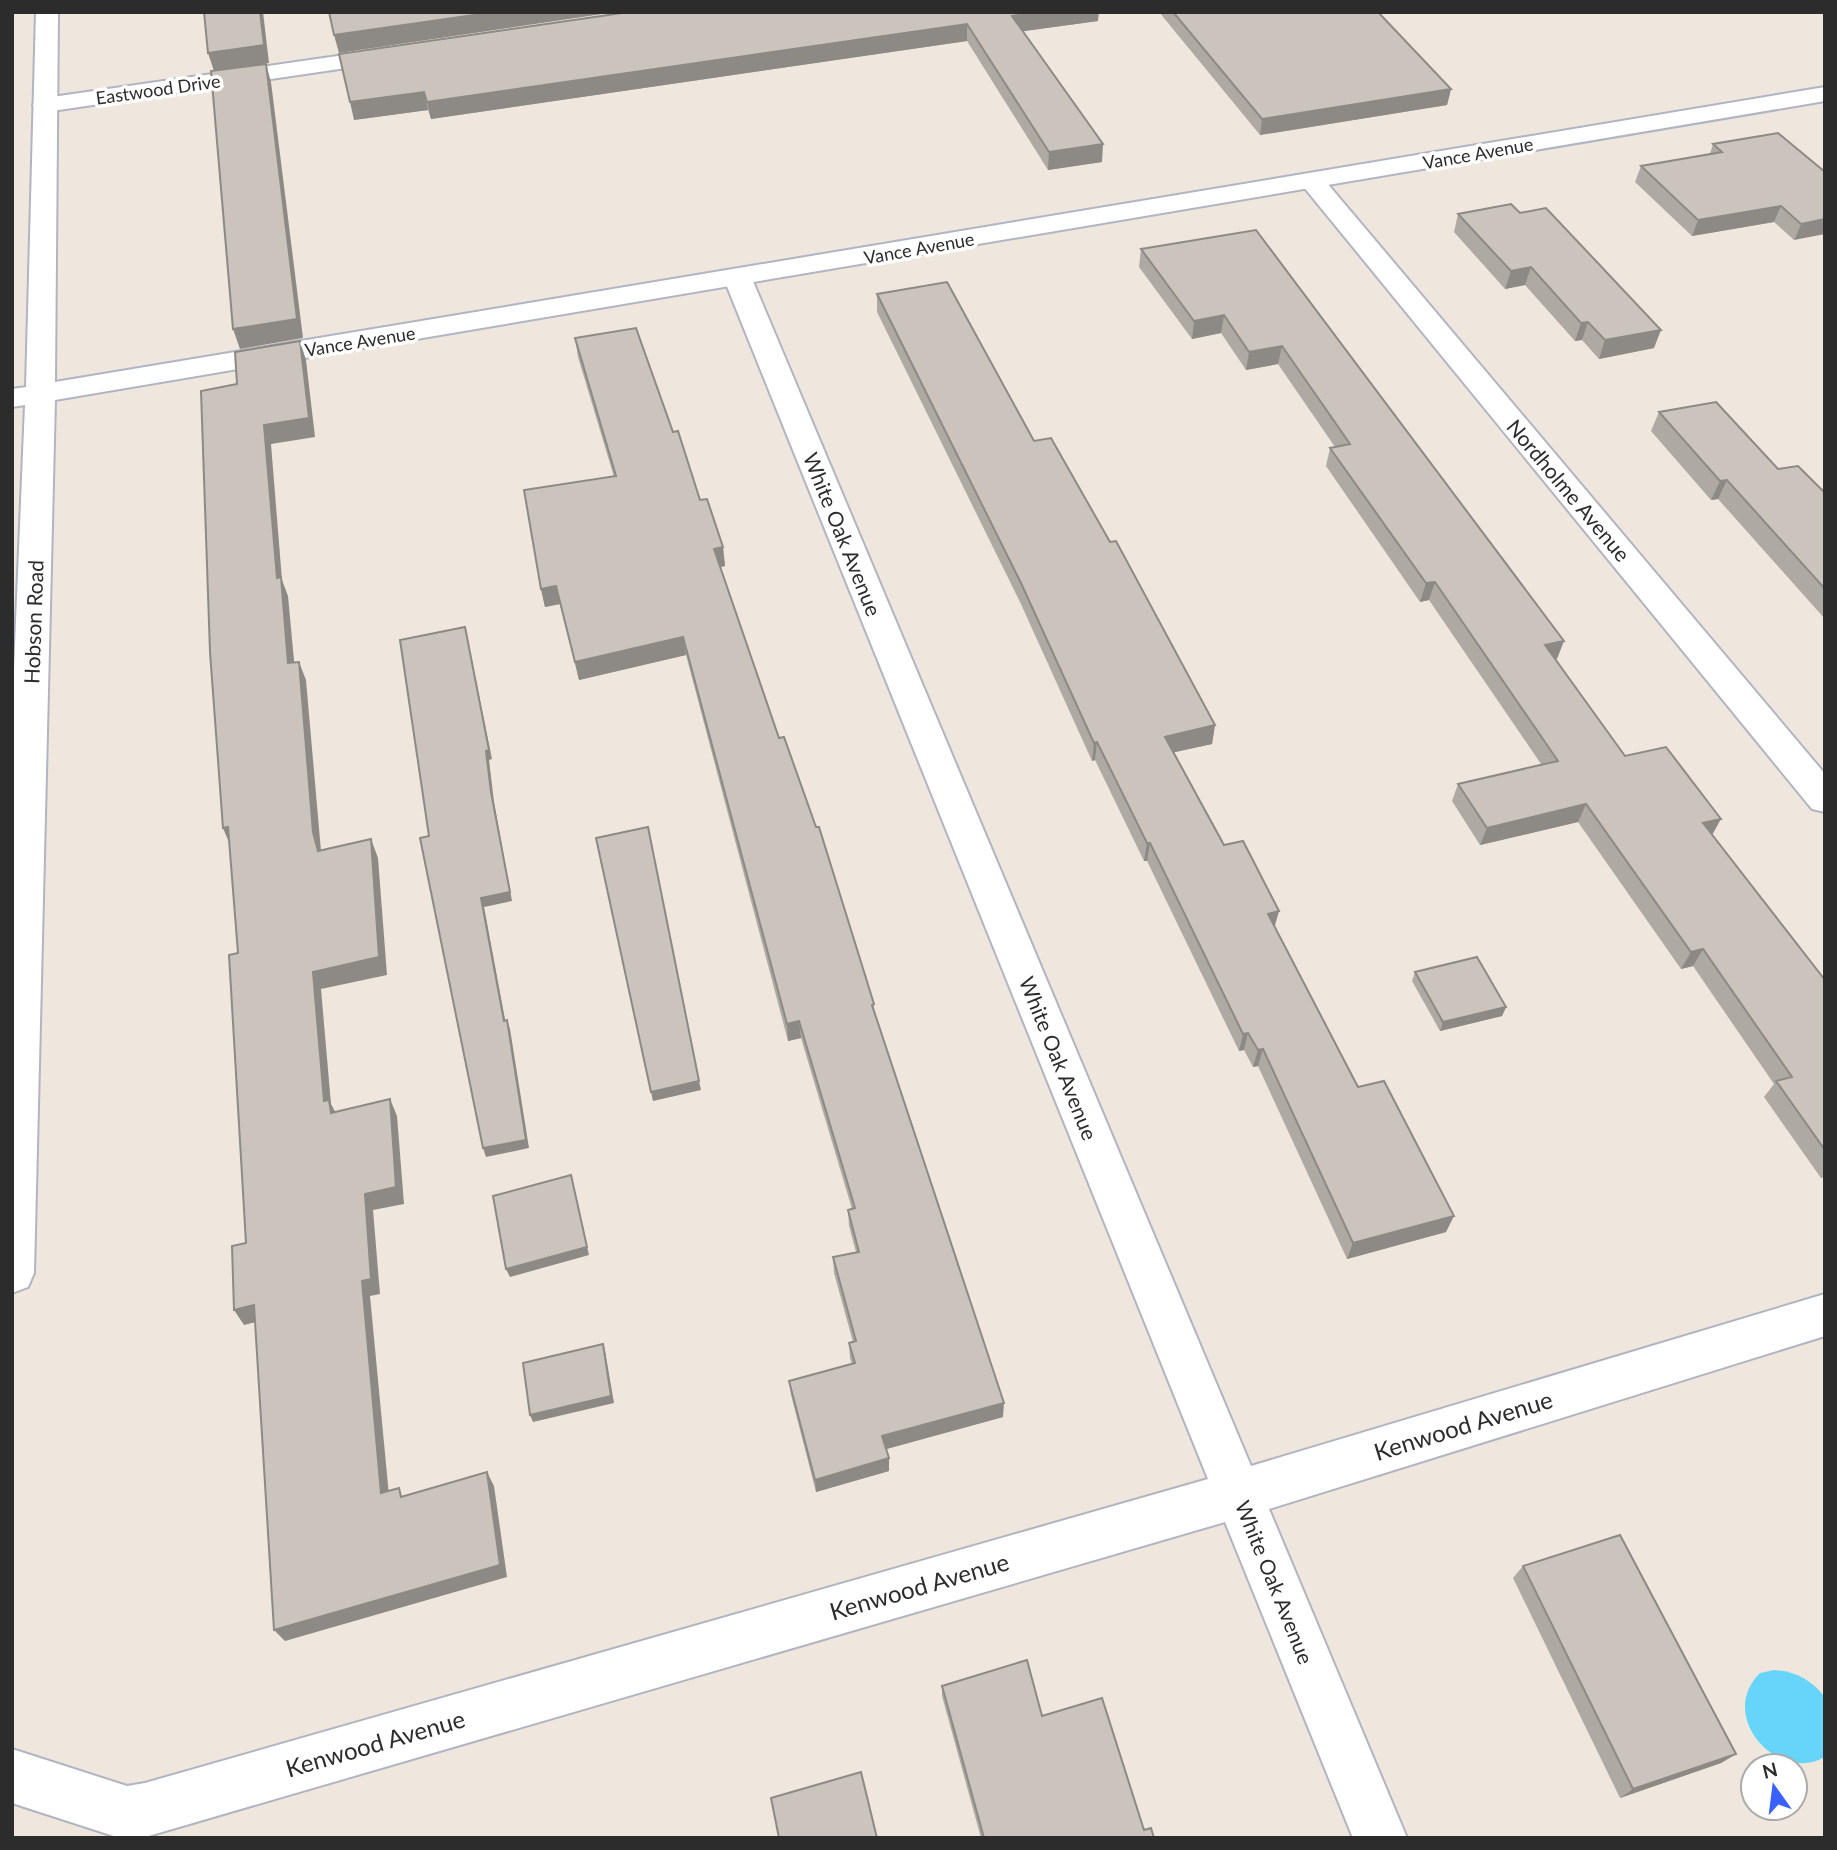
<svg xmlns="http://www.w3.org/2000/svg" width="1837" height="1850" viewBox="0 0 1837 1850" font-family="Lato,sans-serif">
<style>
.water{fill:#67d5fa}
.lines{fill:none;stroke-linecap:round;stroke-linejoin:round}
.street-casing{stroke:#b1b4c1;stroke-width:4}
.secondary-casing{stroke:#b1b4c1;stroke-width:4}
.street{fill:#fff;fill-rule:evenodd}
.secondary{fill:#fff;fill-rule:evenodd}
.wall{fill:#aea9a2}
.shaded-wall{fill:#8d8984}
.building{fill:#cac4bc;stroke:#8d8984;stroke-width:2}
.labels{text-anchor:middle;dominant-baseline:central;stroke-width:7;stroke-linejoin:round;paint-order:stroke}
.far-street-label{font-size:18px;fill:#2c2c2c;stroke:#fff}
.street-label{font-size:21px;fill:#2c2c2c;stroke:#fff}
.near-street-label{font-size:24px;fill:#2c2c2c;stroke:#fff}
</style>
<rect width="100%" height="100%" fill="#efe7dd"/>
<!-- water -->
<path class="water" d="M 1774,1670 C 1795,1671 1811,1680 1825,1697 L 1825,1757 C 1778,1784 1716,1716 1760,1673 Z"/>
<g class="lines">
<!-- street casing -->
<g class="street-casing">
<path id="street" d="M 393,48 L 401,50 L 405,55 L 401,60 L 45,112 L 36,110 L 33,105 L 36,100 L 45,98 Z
M 1312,173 L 1321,176 L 1825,774 L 1825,812 L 1812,809 L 1303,186 L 1299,181 L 1303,176 Z
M 738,271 L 748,273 L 752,279 L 1251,1466 L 1825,1294 L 1825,1336 L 1269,1509 L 1407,1838 L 1353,1838 L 1225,1522 L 145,1837 L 120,1838 L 12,1803 L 12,1749 L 127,1786 L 145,1783 L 1208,1479 L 724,279 L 728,273 Z"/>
</g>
<!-- secondary casing -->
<g class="secondary-casing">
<path id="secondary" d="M 36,12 L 58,12 L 55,382 L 1825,87 L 1825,101 L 55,400 L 34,1273 L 28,1287 L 12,1293 L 12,717 L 25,405 L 12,407 L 12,389 L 26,387 Z"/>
</g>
<!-- street -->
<use href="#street" class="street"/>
<!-- secondary -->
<use href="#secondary" class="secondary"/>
</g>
<!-- wall -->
<path class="wall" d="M 629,12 L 1098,21 L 1023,31 L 1102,162 L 1048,170 L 967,41 L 431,119 L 428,110 L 354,120 Z
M 1159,12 L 1378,12 L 1451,89 L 1447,105 L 1260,135 Z
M 1713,144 L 1825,172 L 1794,240 L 1774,222 L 1692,236 L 1635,182 L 1641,166 L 1710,154 Z
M 1458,214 L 1654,348 L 1599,359 L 1582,340 L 1575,341 L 1525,285 L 1505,289 L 1454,232 Z
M 1256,230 L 1557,659 L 1556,659 L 1625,756 L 1712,835 L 1825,980 L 1825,1177 L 1821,1178 L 1764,1097 L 1774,1084 L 1693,966 L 1681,969 L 1578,822 L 1480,845 L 1452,801 L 1458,784 L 1541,764 L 1429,600 L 1420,602 L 1326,466 L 1330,448 L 1335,447 L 1278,364 L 1246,370 L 1221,333 L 1192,339 L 1139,267 L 1141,249 Z
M 877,294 L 1034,441 L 1110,542 L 1215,725 L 1212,744 L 1174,752 L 1224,845 L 1275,926 L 1358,1087 L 1446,1232 L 1347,1259 L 1258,1066 L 1253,1067 L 1244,1050 L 1239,1051 L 1147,861 L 1144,861 L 1095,760 L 1092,761 L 1020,602 L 877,312 Z
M 575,338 L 673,432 L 700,500 L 723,547 L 725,566 L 720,567 L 779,738 L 874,1004 L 874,1013 L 1003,1417 L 886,1449 L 889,1471 L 816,1492 L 791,1395 L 789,1381 L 852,1364 L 850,1358 L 849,1343 L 853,1342 L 834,1273 L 833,1257 L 856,1252 L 849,1226 L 848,1210 L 852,1209 L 801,1038 L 788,1041 L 686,655 L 579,680 L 560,604 L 545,607 L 541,589 L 614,477 L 578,357 Z
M 1659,412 L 1825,493 L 1825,619 L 1718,499 L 1711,500 L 1651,431 Z
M 1415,972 L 1506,1007 L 1502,1016 L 1440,1031 L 1412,981 Z
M 1523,1566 L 1736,1754 L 1721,1763 L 1620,1798 L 1513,1578 Z
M 942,1686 L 1042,1716 L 1144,1830 L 1154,1838 L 981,1838 L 942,1696 Z"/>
<!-- shaded-wall -->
<path class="shaded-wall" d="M 260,12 L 263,12 L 269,63 L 214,71 L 208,53 Z
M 495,12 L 616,12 L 339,53 L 334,35 Z
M 1038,12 L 1099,12 L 1098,21 L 1011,33 L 1012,16 Z
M 967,24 L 967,41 L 431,119 L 427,102 Z
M 266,64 L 271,82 L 303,338 L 240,349 L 233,329 Z
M 1451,89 L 1447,105 L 1260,135 L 1262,119 Z
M 424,92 L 428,110 L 354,120 L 350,102 Z
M 1103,144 L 1102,162 L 1048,170 L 1049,152 Z
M 1781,206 L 1774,222 L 1692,236 L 1698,220 Z
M 1825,219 L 1825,234 L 1794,240 L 1801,224 Z
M 1531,267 L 1525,285 L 1505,289 L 1511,271 Z
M 1224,315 L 1221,333 L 1192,339 L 1194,321 Z
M 1588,322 L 1582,340 L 1575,341 L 1581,323 Z
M 1661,330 L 1654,348 L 1599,359 L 1605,340 Z
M 300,341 L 306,360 L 315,437 L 271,444 L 282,580 L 288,596 L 296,682 L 288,663 L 277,578 L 264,425 Z
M 1282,346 L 1278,364 L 1246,370 L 1249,352 Z
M 1727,480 L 1718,499 L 1711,500 L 1720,481 Z
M 723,547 L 725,566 L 716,568 L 714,549 Z
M 1435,582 L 1429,600 L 1420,602 L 1426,583 Z
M 556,586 L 560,604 L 545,607 L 541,589 Z
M 465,627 L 492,759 L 489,760 L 494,802 L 512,901 L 484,907 L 507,1030 L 504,1021 L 481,898 Z
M 683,637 L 686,655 L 579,680 L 575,662 Z
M 1564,641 L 1557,659 L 1538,663 L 1545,645 Z
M 299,662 L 306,680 L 321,851 L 318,851 L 313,832 Z
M 1215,725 L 1212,744 L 1162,755 L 1165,737 Z
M 1097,742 L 1095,760 L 1092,761 L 1094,743 Z
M 1586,804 L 1578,822 L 1480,845 L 1487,828 Z
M 1721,819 L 1711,837 L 1703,823 Z
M 228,827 L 231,847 L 223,828 Z
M 371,839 L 378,858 L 387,975 L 321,989 L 331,1104 L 338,1117 L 339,1130 L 324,1101 L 313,972 Z
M 1147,843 L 1150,843 L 1147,861 L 1144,861 Z
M 1279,911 L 1274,929 L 1268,914 Z
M 1703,949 L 1693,966 L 1681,969 L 1691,952 Z
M 1506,1007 L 1502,1016 L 1440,1031 L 1443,1022 Z
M 507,1020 L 510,1029 L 529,1148 L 486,1157 L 483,1148 Z
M 799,1021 L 801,1038 L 788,1041 L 787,1024 Z
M 1248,1033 L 1244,1050 L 1239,1051 L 1243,1034 Z
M 1263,1049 L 1258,1066 L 1253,1067 L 1258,1050 Z
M 699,1081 L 701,1090 L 653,1101 L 651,1092 Z
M 390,1099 L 397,1116 L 404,1204 L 373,1210 L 380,1294 L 370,1296 L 390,1506 L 381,1493 L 362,1281 L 365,1194 Z
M 571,1175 L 589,1255 L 510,1277 L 506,1269 Z
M 1454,1216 L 1446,1232 L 1347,1259 L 1353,1243 Z
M 254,1305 L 264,1320 L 244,1325 L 234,1310 Z
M 603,1344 L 605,1351 L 614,1403 L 533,1422 L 530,1415 Z
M 1004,1403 L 1003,1417 L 883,1450 L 882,1436 Z
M 889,1458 L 889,1471 L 816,1492 L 815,1480 Z
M 487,1472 L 494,1486 L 507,1577 L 285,1641 L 274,1630 Z
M 1736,1754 L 1721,1763 L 1620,1798 L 1633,1789 Z"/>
<!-- building -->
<path class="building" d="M 204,12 L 260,12 L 264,45 L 208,53 Z
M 329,12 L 495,12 L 334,35 Z
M 629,12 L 1038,12 L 1012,16 L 1103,144 L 1049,152 L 967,24 L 427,102 L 424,92 L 350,102 L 339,54 Z
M 1173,12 L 1378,12 L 1451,89 L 1262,119 Z
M 266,64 L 297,319 L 233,329 L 211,71 Z
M 1778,133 L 1825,172 L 1825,219 L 1801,224 L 1781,206 L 1698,220 L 1641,166 L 1722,152 L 1713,144 Z
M 1511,204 L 1520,213 L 1546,208 L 1661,330 L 1605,340 L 1588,322 L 1581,323 L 1531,267 L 1511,271 L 1458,214 Z
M 1256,230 L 1564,641 L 1545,645 L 1625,756 L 1666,747 L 1721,819 L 1703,823 L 1825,980 L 1825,1150 L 1776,1081 L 1792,1077 L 1703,949 L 1691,952 L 1586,804 L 1487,828 L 1458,784 L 1558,761 L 1435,582 L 1426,583 L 1330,448 L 1350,444 L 1282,346 L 1249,352 L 1224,315 L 1194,321 L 1141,249 Z
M 947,282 L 1034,441 L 1051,438 L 1110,542 L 1116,541 L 1215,725 L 1165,737 L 1224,845 L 1243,841 L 1279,911 L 1268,914 L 1358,1087 L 1384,1081 L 1454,1216 L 1353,1243 L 1263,1049 L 1258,1050 L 1248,1033 L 1243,1034 L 1150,843 L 1147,843 L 1097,742 L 1094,743 L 1021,583 L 877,294 Z
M 636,328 L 673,432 L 678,431 L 700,500 L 707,499 L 723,547 L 714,549 L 779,738 L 784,737 L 816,827 L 819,827 L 874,1004 L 872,1005 L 1004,1403 L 882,1436 L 889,1458 L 815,1480 L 789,1381 L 855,1363 L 849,1343 L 856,1341 L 833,1257 L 859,1252 L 848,1210 L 855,1208 L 799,1021 L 787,1024 L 683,637 L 575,662 L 556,586 L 541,589 L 524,490 L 616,476 L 575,338 Z
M 300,341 L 309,418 L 264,425 L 277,578 L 281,577 L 288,663 L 299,662 L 313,832 L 318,851 L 371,839 L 379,957 L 313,972 L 324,1101 L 329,1100 L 331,1113 L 390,1099 L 396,1187 L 365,1194 L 371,1279 L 362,1281 L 381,1493 L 399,1488 L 401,1497 L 487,1472 L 500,1565 L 274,1630 L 254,1305 L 234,1310 L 232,1246 L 246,1243 L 229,955 L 238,953 L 228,827 L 223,828 L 210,652 L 201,391 L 237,384 L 235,352 Z
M 1716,402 L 1778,469 L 1798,466 L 1825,493 L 1825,589 L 1727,480 L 1720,481 L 1659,412 Z
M 465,627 L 489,750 L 486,751 L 491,792 L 510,892 L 481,898 L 504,1021 L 507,1020 L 526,1140 L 483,1148 L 420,838 L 429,836 L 400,640 Z
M 648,827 L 699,1081 L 651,1092 L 596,838 Z
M 1477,957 L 1506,1007 L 1443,1022 L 1415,972 Z
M 571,1175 L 587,1247 L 506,1269 L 493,1196 Z
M 603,1344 L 611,1396 L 530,1415 L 523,1363 Z
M 1620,1535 L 1736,1754 L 1633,1789 L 1523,1566 Z
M 1027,1660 L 1042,1716 L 1102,1698 L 1144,1830 L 1151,1828 L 1154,1838 L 984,1838 L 942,1686 Z
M 861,1772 L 877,1838 L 779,1838 L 771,1798 Z"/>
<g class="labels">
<!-- far-street labels -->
<g class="far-street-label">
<text transform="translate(158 89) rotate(-8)">Eastwood Drive</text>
<text transform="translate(1478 153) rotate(-10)">Vance Avenue</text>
<text transform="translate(919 248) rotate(-10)">Vance Avenue</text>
<text transform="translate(360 341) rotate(-9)">Vance Avenue</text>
</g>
<!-- street labels -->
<g class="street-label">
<text transform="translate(1569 490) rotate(50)">Nordholme Avenue</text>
<text transform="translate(843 534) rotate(68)">White Oak Avenue</text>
<text transform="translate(33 622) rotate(-88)">Hobson Road</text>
<text transform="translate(1059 1058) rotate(68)">White Oak Avenue</text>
<text transform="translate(1275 1582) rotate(68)">White Oak Avenue</text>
</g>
<!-- near-street labels -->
<g class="near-street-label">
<text transform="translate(1463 1425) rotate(-17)">Kenwood Avenue</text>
<text transform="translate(919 1586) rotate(-16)">Kenwood Avenue</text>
<text transform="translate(375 1743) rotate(-16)">Kenwood Avenue</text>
</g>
</g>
<!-- border -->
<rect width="1837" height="1850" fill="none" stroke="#2c2c2c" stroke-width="28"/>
<!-- north arrow -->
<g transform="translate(1774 1787) rotate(346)"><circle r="33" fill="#ffffff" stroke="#ababab" stroke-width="2"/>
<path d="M0-5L12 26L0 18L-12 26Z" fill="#3961ff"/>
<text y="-10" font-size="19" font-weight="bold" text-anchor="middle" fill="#2c2c2c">N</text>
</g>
</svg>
